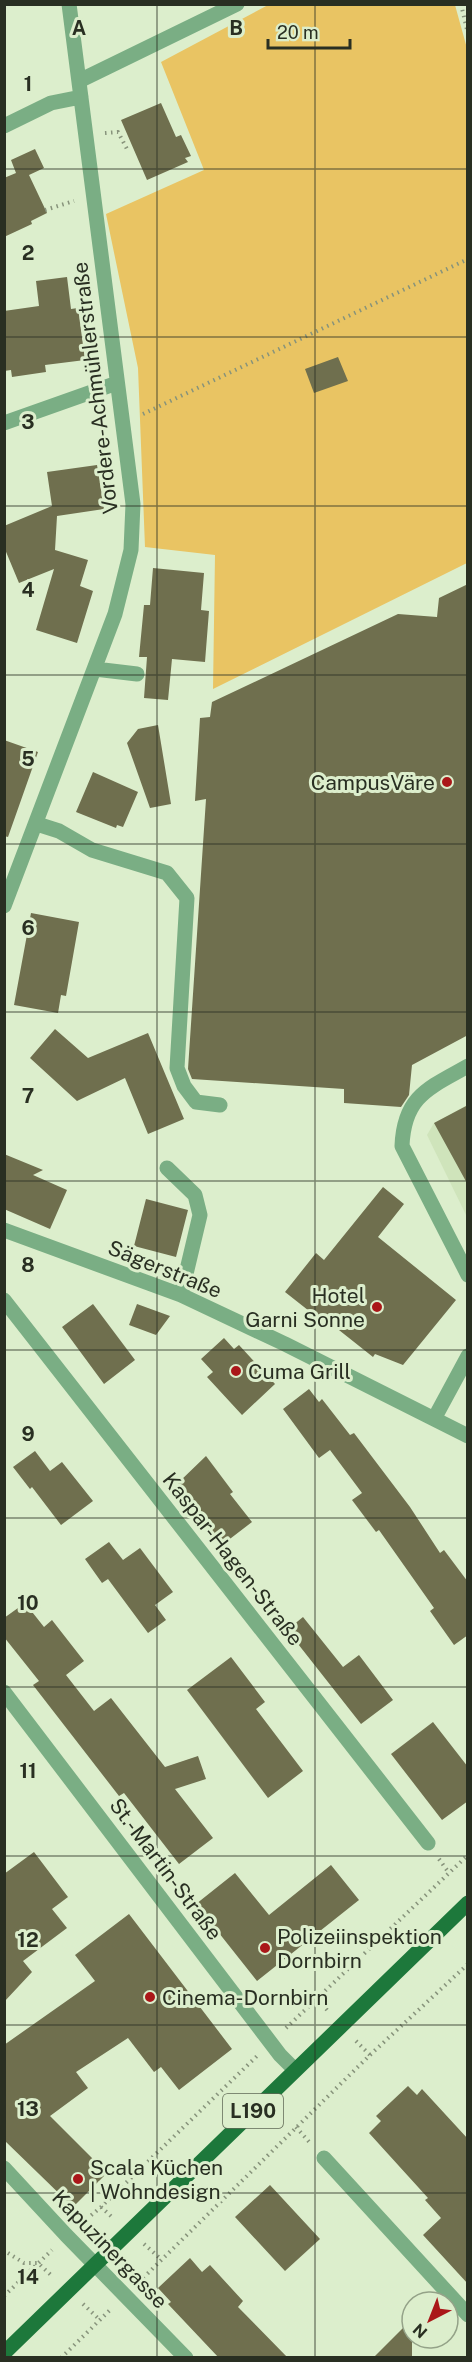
<svg xmlns="http://www.w3.org/2000/svg" width="472" height="2362" viewBox="0 0 472 2362" font-family="'Public Sans',sans-serif">
<style>
.built{fill:#cfe4bb}
.green{fill:#e9c463}
.building{fill:#6f6f4e}
.lines{fill:none;stroke-linecap:round;stroke-linejoin:round}
.path{stroke:#87937b;stroke-width:4;stroke-dasharray:1.5 4.5;stroke-linecap:butt}
.minor{stroke:#7aae84;stroke-width:15}
.major{stroke:#1d783b;stroke-width:15}
.grid{fill:none;stroke:#292f22;stroke-width:1.5;stroke-opacity:0.55}
.poi-dot{fill:#aa1719;stroke:#dceecc;stroke-width:2}
.labels{text-anchor:middle;dominant-baseline:central;stroke-width:6;stroke-linejoin:round;paint-order:stroke}
.shield{fill:#dceecc;stroke:#5f6855;stroke-width:1.5}
.shield-label{font-size:20px;font-weight:bold;fill:#292f22}
.street-label{font-size:21px;fill:#292f22;stroke:#dceecc}
.poi-label{font-size:21px;fill:#292f22;stroke:#dceecc;text-anchor:start}
.grid-label{font-size:20px;text-anchor:middle;font-weight:bold;fill:#292f22;stroke:#dceecc;stroke-width:6;stroke-linejoin:round;paint-order:stroke}
</style>
<rect width="100%" height="100%" fill="#dceecc"/>
<!-- built -->
<path class="built" d="M 467,1105 L 467,1217 L 427,1135 L 434,1123 Z"/>
<!-- green -->
<path class="green" d="M 268,5 L 455,5 L 468,52 L 467,563 L 213,689 L 215,555 L 145,547 L 138,368 L 106,214 L 204,170 L 161,62 Z"/>
<!-- building -->
<path class="building" d="M 161,103 L 176,137 L 181,135 L 191,156 L 185,158 L 188,162 L 147,180 L 121,120 Z
M 35,149 L 44,168 L 29,175 L 47,213 L 31,221 L 32,224 L 4,237 L 4,178 L 16,173 L 11,160 Z
M 67,277 L 71,309 L 78,308 L 85,360 L 45,365 L 46,372 L 12,377 L 11,370 L 4,371 L 4,311 L 39,306 L 36,281 Z
M 338,357 L 348,381 L 314,393 L 305,369 Z
M 97,465 L 104,509 L 57,516 L 55,550 L 88,560 L 80,586 L 93,591 L 77,643 L 36,630 L 54,569 L 19,583 L 4,547 L 4,526 L 52,506 L 47,472 Z
M 153,568 L 204,573 L 201,610 L 209,611 L 205,662 L 172,659 L 168,700 L 144,698 L 147,657 L 139,657 L 144,605 L 150,605 Z
M 468,584 L 468,1035 L 412,1065 L 409,1095 L 401,1107 L 344,1103 L 344,1089 L 192,1079 L 188,1069 L 206,799 L 195,801 L 200,718 L 210,717 L 212,702 L 398,614 L 437,617 L 439,598 Z
M 158,725 L 171,804 L 150,808 L 127,743 L 138,729 Z
M 4,740 L 38,752 L 8,837 L 4,836 Z
M 93,772 L 138,792 L 123,827 L 117,825 L 116,828 L 76,812 Z
M 31,913 L 79,922 L 66,996 L 61,995 L 58,1013 L 14,1005 Z
M 55,1029 L 88,1058 L 148,1033 L 184,1119 L 148,1134 L 125,1078 L 77,1101 L 30,1058 Z
M 468,1105 L 468,1185 L 434,1123 Z
M 4,1154 L 43,1170 L 33,1175 L 67,1190 L 50,1229 L 4,1209 Z
M 383,1187 L 404,1204 L 378,1237 L 456,1300 L 403,1365 L 375,1354 L 373,1357 L 320,1315 L 318,1318 L 285,1292 L 316,1253 L 324,1260 Z
M 146,1199 L 188,1210 L 176,1257 L 134,1246 Z
M 93,1304 L 135,1360 L 104,1384 L 62,1327 Z
M 137,1304 L 170,1316 L 156,1335 L 129,1325 Z
M 224,1338 L 234,1349 L 239,1345 L 275,1384 L 242,1415 L 207,1377 L 213,1372 L 201,1359 Z
M 309,1389 L 319,1402 L 322,1399 L 350,1435 L 354,1433 L 410,1507 L 440,1553 L 444,1550 L 468,1582 L 468,1635 L 454,1645 L 430,1611 L 434,1608 L 379,1530 L 376,1532 L 352,1500 L 362,1493 L 330,1450 L 319,1458 L 283,1409 Z
M 35,1451 L 50,1471 L 62,1462 L 93,1501 L 61,1525 L 32,1487 L 30,1489 L 13,1467 Z
M 206,1456 L 233,1492 L 230,1494 L 252,1522 L 222,1545 L 202,1519 L 204,1517 L 178,1483 Z
M 109,1542 L 123,1560 L 140,1548 L 173,1592 L 155,1605 L 166,1620 L 148,1633 L 108,1579 L 102,1583 L 85,1559 Z
M 25,1603 L 44,1627 L 52,1620 L 84,1661 L 66,1675 L 94,1711 L 111,1698 L 165,1767 L 198,1756 L 206,1779 L 175,1789 L 213,1838 L 179,1864 L 124,1793 L 119,1796 L 33,1685 L 39,1681 L 4,1637 L 4,1618 Z
M 303,1617 L 343,1667 L 359,1655 L 393,1700 L 361,1724 L 287,1630 Z
M 231,1657 L 265,1702 L 256,1709 L 303,1771 L 268,1798 L 187,1690 Z
M 433,1722 L 468,1767 L 468,1801 L 442,1820 L 391,1754 Z
M 34,1852 L 68,1897 L 52,1909 L 67,1928 L 23,1961 L 32,1972 L 4,2002 L 4,1874 Z
M 331,1865 L 359,1900 L 257,1981 L 196,1904 L 235,1873 L 269,1915 Z
M 129,1914 L 232,2049 L 179,2090 L 161,2067 L 154,2072 L 128,2038 L 76,2072 L 88,2088 L 50,2116 L 107,2173 L 73,2207 L 4,2140 L 4,2045 L 95,1981 L 75,1955 Z
M 408,2086 L 417,2095 L 422,2089 L 468,2139 L 468,2284 L 423,2235 L 441,2218 L 425,2200 L 428,2198 L 369,2133 L 381,2121 L 376,2116 Z
M 270,2185 L 320,2239 L 285,2271 L 235,2217 Z
M 190,2258 L 202,2272 L 210,2265 L 243,2301 L 238,2307 L 288,2358 L 219,2358 L 168,2304 L 171,2302 L 158,2288 Z
M 412,2319 L 412,2358 L 373,2358 Z"/>
<g class="lines">
<!-- path -->
<path class="path" d="M 461,4 L 468,34
M 105,133 L 118,132 L 127,149
M 45,210 L 74,201
M 143,414 L 468,259
M 439,1859 L 449,1873
M 318,2000 L 328,2011
M 286,2028 L 468,1855
M 356,2041 L 370,2055
M 296,2127 L 311,2144
M 101,2207 L 113,2218
M 82,2223 L 101,2207 L 257,2056
M 144,2244 L 161,2259
M 8,2253 L 24,2263 L 38,2263 L 53,2277
M 139,2282 L 370,2055 L 468,1964
M 4,2296 L 52,2250
M 83,2304 L 100,2320
M 61,2358 L 110,2310"/>
<!-- minor -->
<path class="minor" d="M 79,81 L 237,4
M 4,126 L 51,103 L 81,97
M 4,423 L 117,383
M 95,669 L 137,674
M 37,824 L 59,831 L 92,850 L 167,873 L 187,898 L 177,1068 L 184,1086 L 196,1102 L 220,1105
M 4,906 L 104,643 L 115,614 L 131,550 L 133,504 L 69,4
M 468,1066 C 429,1088 404,1096 402,1146 L 468,1275
M 167,1168 L 195,1195 L 200,1215 L 181,1295
M 4,1230 L 181,1295 L 285,1344 L 468,1436
M 4,1300 L 428,1843
M 434,1419 L 468,1356
M 4,1692 L 280,2055 L 295,2070
M 324,2158 L 468,2315
M 4,2168 L 66,2235 L 186,2358"/>
<!-- major -->
<path class="major" d="M 4,2353 L 468,1903"/>
</g>
<!-- grid -->
<path class="grid" d="M 157,4 L 157,2358M 315,4 L 315,2358M 4,169 L 468,169M 4,337 L 468,337M 4,506 L 468,506M 4,675 L 468,675M 4,844 L 468,844M 4,1012 L 468,1012M 4,1181 L 468,1181M 4,1350 L 468,1350M 4,1518 L 468,1518M 4,1687 L 468,1687M 4,1856 L 468,1856M 4,2025 L 468,2025M 4,2193 L 468,2193"/>
<!-- markers -->
<g class="poi-dot">
<circle cx="447" cy="782" r="6"/>
<circle cx="377" cy="1307" r="6"/>
<circle cx="236" cy="1371" r="6"/>
<circle cx="265" cy="1948" r="6"/>
<circle cx="150" cy="1997" r="6"/>
<circle cx="78" cy="2179" r="6"/>
</g>
<g class="labels">
<!-- shield labels -->
<rect class="shield" x="223" y="2094" width="60" height="34" rx="4.5"/>
<g class="shield-label">
<text x="253" y="2111">L190</text>
</g>
<!-- street labels -->
<g class="street-label">
<text transform="translate(95 388) rotate(-97)">Vordere-Achmühlerstraße</text>
<text transform="translate(165 1269) rotate(22)">Sägerstraße</text>
<text transform="translate(233 1559) rotate(52)">Kaspar-Hagen-Straße</text>
<text transform="translate(166 1869) rotate(53)">St.-Martin-Straße</text>
<text transform="translate(110 2249) rotate(46)">Kapuzinergasse</text>
</g>
<!-- poi labels -->
<g class="poi-label">
<text x="435" y="782" text-anchor="end">CampusVäre</text>
<text x="365" y="1295" text-anchor="end">Hotel<tspan x="365" dy="24">Garni Sonne</tspan></text>
<text x="248" y="1371">Cuma Grill</text>
<text x="277" y="1936">Polizeiinspektion<tspan x="277" dy="24">Dornbirn</tspan></text>
<text x="162" y="1997">Cinema-Dornbirn</text>
<text x="90" y="2167">Scala Küchen<tspan x="90" dy="24">| Wohndesign</tspan></text>
</g>
</g>
<g class="grid-label">
<text x="79" y="35">A</text>
<text x="236" y="35">B</text>
<text x="28" y="91">1</text>
<text x="28" y="260">2</text>
<text x="28" y="429">3</text>
<text x="28" y="597">4</text>
<text x="28" y="766">5</text>
<text x="28" y="935">6</text>
<text x="28" y="1103">7</text>
<text x="28" y="1272">8</text>
<text x="28" y="1441">9</text>
<text x="28" y="1610">10</text>
<text x="28" y="1778">11</text>
<text x="28" y="1947">12</text>
<text x="28" y="2116">13</text>
<text x="28" y="2284">14</text>
</g>
<!-- border -->
<rect width="472" height="2362" fill="none" stroke="#292f22" stroke-width="12"/>
<!-- north arrow -->
<g transform="translate(430 2320) rotate(222)"><circle r="28" fill="#dceecc" stroke="#94a288" stroke-width="1.5"/>
<path d="M0-4.5L10 22L0 15L-10 22Z" fill="#aa1719"/>
<text y="-9" font-size="16" font-weight="bold" text-anchor="middle" fill="#292f22">N</text>
</g>
<!-- scale -->
<path d="M268 39v9h82v-9" fill="none" stroke="#292f22" stroke-width="3"/>
<text x="277" y="39" font-size="18" fill="#292f22" stroke="#dceecc" stroke-width="4.5" paint-order="stroke">20 m</text>
</svg>
